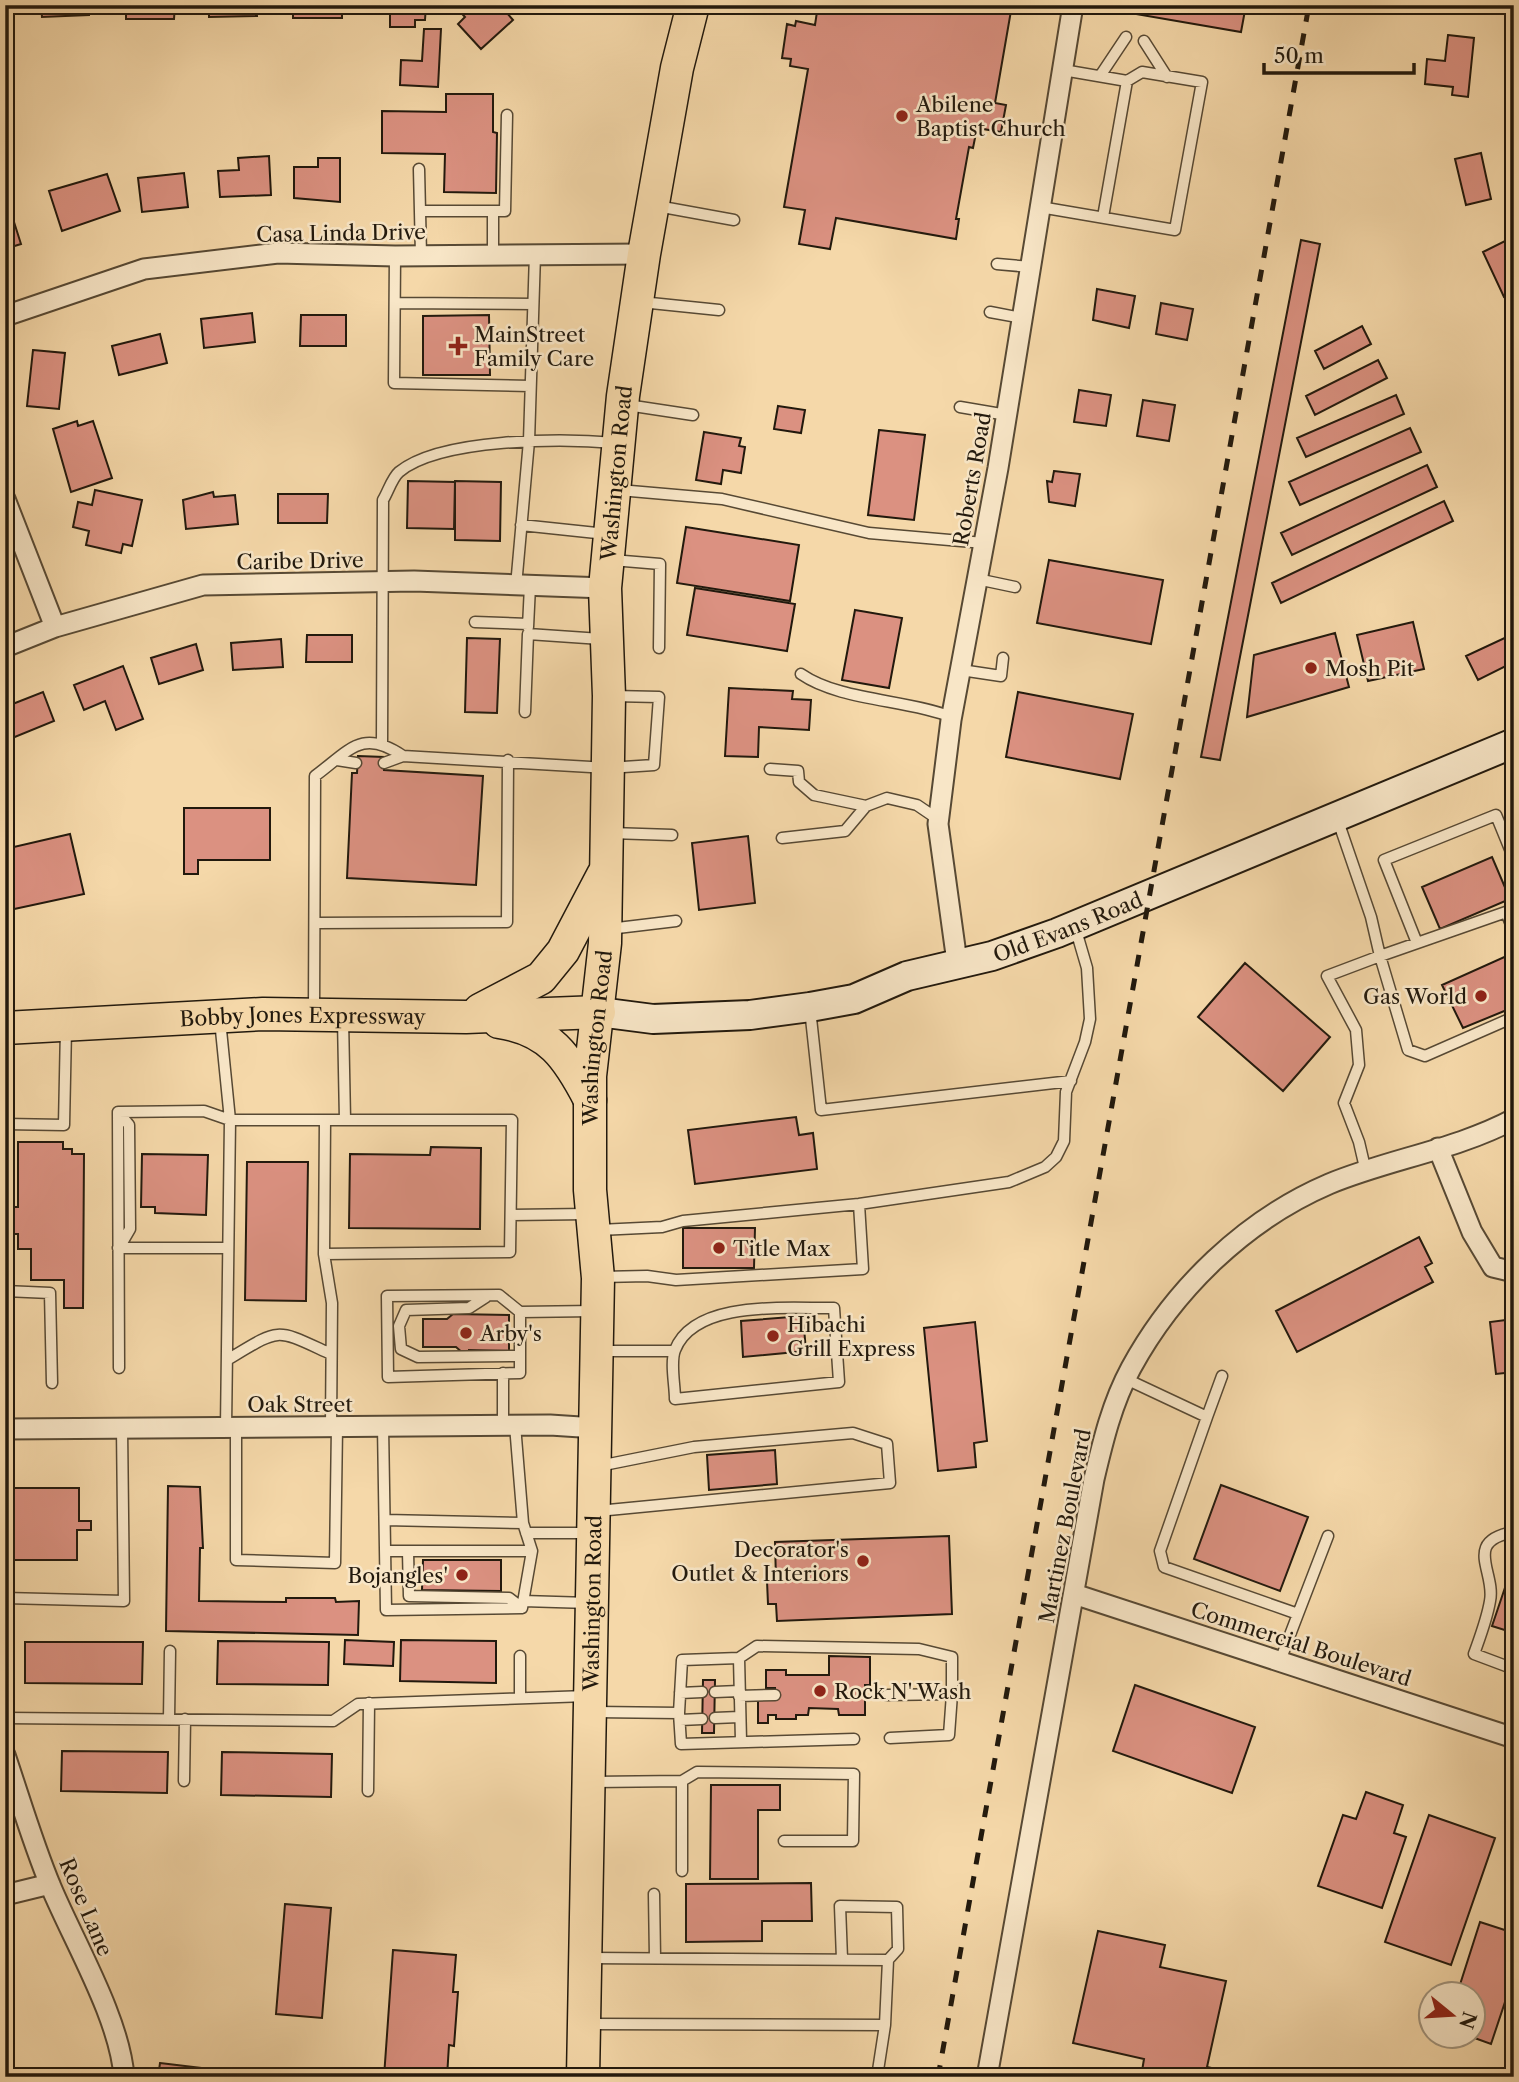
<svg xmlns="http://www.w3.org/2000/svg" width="1519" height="2082" viewBox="0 0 1519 2082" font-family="'Libre Caslon Text',serif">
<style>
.building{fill:#db9181;stroke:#22190d;stroke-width:2}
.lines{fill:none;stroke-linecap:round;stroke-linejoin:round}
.lane-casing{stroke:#574934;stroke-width:13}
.street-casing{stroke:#574934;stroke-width:23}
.secondary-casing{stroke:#22190d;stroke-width:32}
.primary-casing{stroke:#22190d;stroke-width:35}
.lane{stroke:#f8e6c7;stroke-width:10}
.street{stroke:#f8e6c7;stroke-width:19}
.secondary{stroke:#f8e6c7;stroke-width:28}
.primary{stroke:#f5d8a9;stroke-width:32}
.rail{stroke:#22190d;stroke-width:5;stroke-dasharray:12 12;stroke-linecap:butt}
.poi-dot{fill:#8f2418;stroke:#f8e6c7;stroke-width:2.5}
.labels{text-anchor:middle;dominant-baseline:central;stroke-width:5;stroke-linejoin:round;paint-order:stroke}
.poi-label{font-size:21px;fill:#22190d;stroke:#f8e6c7;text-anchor:start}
.street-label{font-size:21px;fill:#22190d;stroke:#f8e6c7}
</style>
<rect width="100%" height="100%" fill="#f5d8a9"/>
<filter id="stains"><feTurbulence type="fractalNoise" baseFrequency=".00286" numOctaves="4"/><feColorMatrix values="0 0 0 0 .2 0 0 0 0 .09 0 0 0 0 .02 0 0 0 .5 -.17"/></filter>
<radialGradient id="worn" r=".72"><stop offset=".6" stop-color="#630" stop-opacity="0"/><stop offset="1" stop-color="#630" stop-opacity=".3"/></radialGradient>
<!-- building -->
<path class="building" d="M 41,5 L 89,5 L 89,15 L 42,17 Z
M 126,5 L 175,5 L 174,19 L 126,19 Z
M 209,5 L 256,5 L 257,16 L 209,17 Z
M 293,5 L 342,5 L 342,18 L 293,18 Z
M 373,5 L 426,5 L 425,20 L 415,20 L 415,27 L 390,27 L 390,11 L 373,11 Z
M 454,5 L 500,5 L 513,20 L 481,49 L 458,24 L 465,17 Z
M 818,5 L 1012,5 L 995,103 L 1006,105 L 1001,132 L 977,128 L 973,148 L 969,147 L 956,219 L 959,219 L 956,239 L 836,218 L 830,249 L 799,244 L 805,210 L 784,207 L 808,69 L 790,66 L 791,59 L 782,58 L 787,24 L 795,26 L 796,21 L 815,25 Z
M 1132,5 L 1246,5 L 1241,32 L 1130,13 Z
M 424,29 L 441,29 L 438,87 L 400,85 L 401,60 L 422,61 Z
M 1448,35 L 1474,38 L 1468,97 L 1452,95 L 1453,87 L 1425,84 L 1427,59 L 1445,61 Z
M 446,94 L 493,94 L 493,132 L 497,133 L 496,193 L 444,192 L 445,154 L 382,153 L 382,111 L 446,112 Z
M 1481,153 L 1491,199 L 1466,205 L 1455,159 Z
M 269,156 L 271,195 L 220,197 L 218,171 L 239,170 L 238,158 Z
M 318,158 L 340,158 L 340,202 L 294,198 L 294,167 L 318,167 Z
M 184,173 L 188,207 L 142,212 L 138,178 Z
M 107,174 L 120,211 L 62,231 L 49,191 Z
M 14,222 L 21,244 L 5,249 L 5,225 Z
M 1511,238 L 1514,293 L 1504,297 L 1483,252 Z
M 1301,240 L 1320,244 L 1220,760 L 1201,757 Z
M 1097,289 L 1135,296 L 1129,328 L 1093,320 Z
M 1161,303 L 1193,309 L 1187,340 L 1156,334 Z
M 252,313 L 255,342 L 204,348 L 201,319 Z
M 301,315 L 346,315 L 346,346 L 300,346 Z
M 489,315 L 490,375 L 423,375 L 423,316 Z
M 1362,326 L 1371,344 L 1324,369 L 1315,351 Z
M 160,334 L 167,363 L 119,375 L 112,346 Z
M 33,350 L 65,353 L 59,409 L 27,406 Z
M 1378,360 L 1387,378 L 1315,415 L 1306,396 Z
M 1079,390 L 1111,395 L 1106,426 L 1074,422 Z
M 1396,395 L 1404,414 L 1306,457 L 1297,438 Z
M 1143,400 L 1175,405 L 1169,441 L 1137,436 Z
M 778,406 L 805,410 L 801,433 L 774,429 Z
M 77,421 L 78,426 L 93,421 L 112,478 L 71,492 L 53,429 Z
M 1410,428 L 1421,452 L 1300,505 L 1289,482 Z
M 879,430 L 925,435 L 914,520 L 868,515 Z
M 704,432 L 741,438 L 739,446 L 745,447 L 741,473 L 723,470 L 721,484 L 696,480 Z
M 1427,465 L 1437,487 L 1292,555 L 1281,533 Z
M 1054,471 L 1080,474 L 1075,506 L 1049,502 L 1047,481 L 1052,482 Z
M 408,481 L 455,482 L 454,529 L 407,528 Z
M 455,481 L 501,482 L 500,541 L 455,540 Z
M 95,490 L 142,500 L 132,546 L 123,544 L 121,553 L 86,545 L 89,531 L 73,527 L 78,502 L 92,505 Z
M 213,492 L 214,497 L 235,495 L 238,524 L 186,529 L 183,500 Z
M 278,494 L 328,494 L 327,523 L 278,523 Z
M 1444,501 L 1453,521 L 1281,603 L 1272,583 Z
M 686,527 L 799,545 L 790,601 L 677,583 Z
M 1049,560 L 1163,580 L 1151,644 L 1037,623 Z
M 695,588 L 795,604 L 787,651 L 687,635 Z
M 855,610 L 902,618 L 889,688 L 842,680 Z
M 1413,622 L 1424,669 L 1368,681 L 1357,635 Z
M 1335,633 L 1349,687 L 1247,717 L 1254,655 Z
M 307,635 L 352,635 L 352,662 L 306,662 Z
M 1511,635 L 1514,662 L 1478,680 L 1466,656 Z
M 467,638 L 500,639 L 497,713 L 465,712 Z
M 281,639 L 283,667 L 233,670 L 231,643 Z
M 196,644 L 203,670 L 159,684 L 151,658 Z
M 123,666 L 143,719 L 116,730 L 105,701 L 84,710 L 74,685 Z
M 729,688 L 793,691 L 792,699 L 811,700 L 809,730 L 759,727 L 758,757 L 725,756 Z
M 43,692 L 54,721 L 5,741 L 5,707 Z
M 1018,692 L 1133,714 L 1120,779 L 1006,757 Z
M 358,756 L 384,757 L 384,770 L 483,776 L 476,885 L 347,878 L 352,773 L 357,773 Z
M 184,808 L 270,808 L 270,860 L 198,860 L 198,874 L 184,874 Z
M 70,834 L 84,894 L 5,911 L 5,849 Z
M 748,836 L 755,903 L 699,910 L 692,843 Z
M 1492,857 L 1510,899 L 1440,929 L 1422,887 Z
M 1511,954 L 1514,1007 L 1463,1028 L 1442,985 Z
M 1245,963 L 1330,1037 L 1283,1091 L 1198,1017 Z
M 796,1117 L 799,1135 L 813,1133 L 817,1169 L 695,1184 L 688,1130 Z
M 18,1142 L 63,1142 L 63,1149 L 72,1149 L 72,1154 L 84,1154 L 83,1308 L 64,1308 L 64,1280 L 31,1280 L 31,1249 L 18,1249 L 18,1234 L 11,1234 L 11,1207 L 18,1207 Z
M 431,1147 L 481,1148 L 480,1229 L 349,1228 L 350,1154 L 430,1155 Z
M 142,1154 L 208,1155 L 206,1215 L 155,1213 L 155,1207 L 141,1207 Z
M 247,1162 L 308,1162 L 306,1301 L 245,1300 Z
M 683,1228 L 755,1228 L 754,1268 L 683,1268 Z
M 1419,1237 L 1432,1263 L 1425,1267 L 1433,1282 L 1297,1352 L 1276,1311 Z
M 453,1314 L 509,1315 L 509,1351 L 469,1350 L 469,1355 L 464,1354 L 456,1347 L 423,1347 L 423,1319 L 447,1319 Z
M 803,1316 L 806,1351 L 743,1357 L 741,1321 Z
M 1514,1319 L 1514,1372 L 1496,1374 L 1490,1322 Z
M 975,1322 L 987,1441 L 974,1443 L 976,1467 L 938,1471 L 924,1328 Z
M 775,1450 L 777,1484 L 709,1490 L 707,1455 Z
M 1221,1485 L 1308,1517 L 1280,1591 L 1194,1559 Z
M 168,1486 L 200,1487 L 203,1548 L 200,1548 L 199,1601 L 286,1602 L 286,1598 L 335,1598 L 336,1602 L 359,1601 L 358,1635 L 166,1631 Z
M 5,1488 L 79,1488 L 79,1521 L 91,1521 L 91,1530 L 77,1530 L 77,1560 L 5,1560 Z
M 949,1536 L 952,1614 L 777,1621 L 776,1604 L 768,1604 L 767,1581 L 776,1580 L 775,1542 Z
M 423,1560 L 501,1560 L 501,1591 L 422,1590 Z
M 1514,1561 L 1514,1633 L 1492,1626 Z
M 345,1640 L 394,1642 L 393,1666 L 344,1664 Z
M 401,1640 L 496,1641 L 496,1683 L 400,1681 Z
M 218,1641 L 329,1642 L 328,1685 L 217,1684 Z
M 25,1642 L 143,1642 L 142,1684 L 25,1683 Z
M 829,1656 L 870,1657 L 870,1685 L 865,1685 L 865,1715 L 839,1715 L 838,1709 L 809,1708 L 808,1715 L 796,1715 L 796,1719 L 776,1719 L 776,1715 L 768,1715 L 768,1723 L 758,1723 L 758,1700 L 775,1700 L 775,1688 L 766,1688 L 766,1670 L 786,1670 L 786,1675 L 829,1675 Z
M 703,1680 L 715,1680 L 714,1733 L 702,1733 Z
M 1135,1685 L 1255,1727 L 1232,1793 L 1113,1751 Z
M 62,1751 L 168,1752 L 167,1793 L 61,1791 Z
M 222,1752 L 332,1754 L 331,1797 L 221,1795 Z
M 711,1785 L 780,1785 L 780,1810 L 758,1810 L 758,1879 L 710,1879 Z
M 1366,1792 L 1403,1805 L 1394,1833 L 1406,1837 L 1382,1908 L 1318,1886 L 1343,1815 L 1356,1819 Z
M 1429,1815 L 1495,1838 L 1451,1965 L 1385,1942 Z
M 811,1883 L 812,1921 L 762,1921 L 762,1941 L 686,1942 L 686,1884 Z
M 285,1904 L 331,1908 L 322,2018 L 276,2014 Z
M 1480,1922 L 1514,1933 L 1514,1975 L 1491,2044 L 1469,2036 L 1474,2036 L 1474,1994 L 1457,1994 Z
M 1098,1931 L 1165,1945 L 1160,1967 L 1226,1981 L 1207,2067 L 1225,2071 L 1223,2077 L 1141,2077 L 1144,2059 L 1073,2043 Z
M 393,1950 L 456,1955 L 453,1992 L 458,1992 L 454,2046 L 449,2045 L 447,2077 L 384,2077 Z
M 160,2063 L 261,2075 L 261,2077 L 158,2077 Z"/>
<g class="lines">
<!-- lane casing -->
<g class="lane-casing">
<path id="lane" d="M 1144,41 L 1167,77
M 1063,70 L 1127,81 L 1103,217
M 1100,76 L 1126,37
M 419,169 L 421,255
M 657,206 L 734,220
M 1040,207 L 1175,230 L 1202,82 L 1142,72 L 1127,81
M 420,211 L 493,211
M 493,253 L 493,211 L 505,211 L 507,115
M 395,256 L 394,383 L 530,386
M 997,264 L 1031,267
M 641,302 L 719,310
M 395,303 L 533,304
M 990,312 L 1022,318
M 627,405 L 693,415
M 960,407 L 1007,415
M 619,490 L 722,499 L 869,533 L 984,543
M 521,525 L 606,534
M 612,560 L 660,564 L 659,648
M 977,579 L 1015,587
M 516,586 L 529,441 L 535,254
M 475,622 L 528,624
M 528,627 L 530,586
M 961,670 L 1001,676 L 1003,658
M 801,674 C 840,701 906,699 952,717
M 525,712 L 528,634 L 601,639
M 382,742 L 383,500 C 388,492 392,478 399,472 C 440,438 563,438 616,443
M 337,760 L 356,763
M 384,763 L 403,756
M 770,769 L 798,771 L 799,782 L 814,795 L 866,806 L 887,798 L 917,805 L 939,820
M 1337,818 L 1371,917 L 1380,956 L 1506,912 L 1514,932
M 611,833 L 672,835
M 782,838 L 845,831 L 866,806
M 317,923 L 507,922 L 508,760
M 609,929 L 676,921
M 1417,943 L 1384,860 L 1496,815 L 1514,859
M 810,1009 L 821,1110 L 1071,1081
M 314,1010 L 315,776 C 350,750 362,728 403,756 L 608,768 L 654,765 L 659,697 L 613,696
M 343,1019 L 345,1120
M 220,1020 L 230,1120 L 226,1427
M 118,1112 L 204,1111 L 230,1120 L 512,1120 L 510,1252 L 324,1254 L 325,1120
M 118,1112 L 119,1368
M 118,1112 L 129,1125 L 130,1229 L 119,1248
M 5,1124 L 64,1125 L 66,1028
M 1366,1172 L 1359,1142 L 1344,1103 L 1359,1065 L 1356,1030 L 1327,976 L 1380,956 L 1408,1050 L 1425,1056 L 1514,1017
M 511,1215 L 587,1214
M 599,1230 L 662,1227 L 683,1221 L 859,1204 L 1009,1182 L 1045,1167 L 1056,1157 L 1064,1141 L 1066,1092 L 1085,1042 L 1090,1019 L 1087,968 L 1075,927
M 118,1248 L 228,1248
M 324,1254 L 332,1303 L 331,1427
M 601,1277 L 647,1276 L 676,1280 L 863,1269 L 859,1204
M 5,1291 L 50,1293 L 52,1383
M 486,1297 L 469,1308 L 406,1310 L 399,1326 L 401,1349 L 418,1357 L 520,1356
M 834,1308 L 839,1382 L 675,1399 C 675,1385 670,1362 675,1350 C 695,1299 789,1309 834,1308 Z
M 520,1312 L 520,1373 L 388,1377 L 387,1296 L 499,1295 L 520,1312 L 594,1311
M 601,1351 L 674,1351
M 227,1360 C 282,1327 274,1328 331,1354
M 503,1373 L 503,1425
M 1126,1379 L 1207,1417 L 1160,1551 L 1164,1567 L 1298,1614 L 1328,1536
M 1207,1417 L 1222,1376
M 383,1426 L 386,1610 L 522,1608 L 532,1551 L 523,1523 L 515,1425
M 236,1427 L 236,1560 L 335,1563 L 337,1427
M 598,1511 L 890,1483 L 887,1444 L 853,1433 L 694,1447 L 599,1466
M 385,1520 L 523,1523
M 1514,1532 C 1462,1541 1496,1572 1490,1601 C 1487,1619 1480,1637 1474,1654 L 1514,1669
M 526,1533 L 588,1533
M 385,1551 L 532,1551
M 408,1551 L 409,1596 L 509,1598 L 522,1608
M 5,1598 L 124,1601 L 122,1428
M 523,1601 L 589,1603
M 1280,1661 L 1298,1614
M 715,1692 L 739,1691
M 680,1693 L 702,1692
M 887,1695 L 952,1694 L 949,1735 L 890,1738
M 739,1696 L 775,1695
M 520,1698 L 520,1656
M 595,1712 L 679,1713 L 681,1744 L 854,1739
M 679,1713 L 682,1660 L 739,1658
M 5,1718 L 333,1721 L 358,1704 L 587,1696
M 715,1718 L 739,1717
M 169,1719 L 170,1651
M 680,1720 L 702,1719
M 1507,1735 L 1514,1716
M 741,1741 L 739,1658 L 757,1646 L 919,1649 L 952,1657 L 952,1694
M 184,1781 L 185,1719
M 682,1781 L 697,1772 L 854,1774 L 853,1841 L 784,1841
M 593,1782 L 682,1781 L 682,1871
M 368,1791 L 369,1703
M 654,1894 L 655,1958
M 842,1959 L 840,1906 L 897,1907 L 898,1949 L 888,1960
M 589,2024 L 885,2025 L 888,1960 L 589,1958
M 877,2077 L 885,2025"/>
</g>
<!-- street casing -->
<g class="street-casing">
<path id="street" d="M 5,316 L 144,269 L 278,253 L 395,256 L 644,254
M 5,499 L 55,627
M 5,647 L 55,627 L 203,585 L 414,581 L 605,588
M 957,962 L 938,824 L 951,720 L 998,468 L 1073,5
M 1438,1148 L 1472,1232 L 1493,1267 L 1514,1272
M 5,1429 L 550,1425 L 596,1428
M 1074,1594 L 1514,1738
M 5,1755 C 20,1799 33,1844 51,1887 C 74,1942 120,2019 124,2077
M 5,1895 L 50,1884
M 987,2077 L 1094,1479 C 1103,1441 1112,1403 1131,1368 C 1174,1289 1245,1220 1329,1184 C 1389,1159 1456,1150 1514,1119"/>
</g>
<!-- secondary casing -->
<g class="secondary-casing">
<g id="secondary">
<path id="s1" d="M 599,1012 L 653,1019 L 750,1015 L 810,1007 L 854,999 L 907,976 L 992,956 L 1057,933 L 1514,743"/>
</g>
</g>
<!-- primary casing -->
<g class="primary-casing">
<g id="primary">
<path d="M 480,1010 L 541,978 L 563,951 L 603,875"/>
<path d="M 499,1022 C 549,1029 568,1057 590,1100"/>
<path id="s2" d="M 5,1028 L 263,1014 L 466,1017 L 599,1012"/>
<path id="s3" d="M 583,2077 L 598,1278 L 590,1190 L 590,1076 L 605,943 L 609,696 L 605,588 L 623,396 L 644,254 L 677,68 L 693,5"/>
</g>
</g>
<!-- lane -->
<use href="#lane" class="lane"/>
<!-- street -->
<use href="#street" class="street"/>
<!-- secondary -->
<use href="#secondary" class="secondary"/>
<!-- primary -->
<use href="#primary" class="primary"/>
<!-- rail -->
<path class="rail" d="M 938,2077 L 1309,5"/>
</g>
<!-- markers -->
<g class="poi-dot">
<circle cx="902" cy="116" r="7"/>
<path d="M454.5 335.5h7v7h7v7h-7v7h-7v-7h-7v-7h7z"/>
<circle cx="1311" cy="668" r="7"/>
<circle cx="1481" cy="996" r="7"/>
<circle cx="719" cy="1248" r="7"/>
<circle cx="466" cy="1333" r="7"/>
<circle cx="773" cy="1336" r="7"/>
<circle cx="863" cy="1561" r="7"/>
<circle cx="462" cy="1575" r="7"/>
<circle cx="820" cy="1691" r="7"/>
</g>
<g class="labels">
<!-- poi labels -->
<g class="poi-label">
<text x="916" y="104">Abilene<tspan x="916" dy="24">Baptist Church</tspan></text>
<text x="474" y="334">MainStreet<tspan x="474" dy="24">Family Care</tspan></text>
<text x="1325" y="668">Mosh Pit</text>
<text x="1467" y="996" text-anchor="end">Gas World</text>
<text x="733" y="1248">Title Max</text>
<text x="787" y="1324">Hibachi<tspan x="787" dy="24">Grill Express</tspan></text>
<text x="480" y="1333">Arby's</text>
<text x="849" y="1549" text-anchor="end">Decorator's<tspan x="849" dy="24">Outlet &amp; Interiors</tspan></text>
<text x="448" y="1575" text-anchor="end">Bojangles'</text>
<text x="834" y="1691">Rock N' Wash</text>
</g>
<!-- street labels -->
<g class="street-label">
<text transform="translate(341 233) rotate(-1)">Casa Linda Drive</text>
<text stroke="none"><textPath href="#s3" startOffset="1606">Washington Road</textPath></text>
<text transform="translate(972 479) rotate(-80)">Roberts Road</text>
<text transform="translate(300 561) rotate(-1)">Caribe Drive</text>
<text stroke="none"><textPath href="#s1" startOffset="483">Old Evans Road</textPath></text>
<text stroke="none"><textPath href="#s2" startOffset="298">Bobby Jones Expressway</textPath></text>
<text stroke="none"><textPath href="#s3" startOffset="1040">Washington Road</textPath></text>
<text x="300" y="1404">Oak Street</text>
<text transform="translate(1065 1526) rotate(-79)">Martinez Boulevard</text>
<text stroke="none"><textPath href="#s3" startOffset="474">Washington Road</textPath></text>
<text transform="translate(1301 1644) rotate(18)">Commercial Boulevard</text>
<text transform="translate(86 1907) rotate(67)">Rose Lane</text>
</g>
</g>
<!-- margin -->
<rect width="1519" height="2082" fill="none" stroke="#f5d8a9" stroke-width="28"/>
<rect x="7" y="7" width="1505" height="2068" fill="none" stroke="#22190d" stroke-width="3.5"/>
<rect x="14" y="14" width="1491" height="2054" fill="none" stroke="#22190d" stroke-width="2"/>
<!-- north arrow -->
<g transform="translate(1452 2015) rotate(108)"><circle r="33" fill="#f8e6c7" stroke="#a2947d" stroke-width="2"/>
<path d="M0-5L12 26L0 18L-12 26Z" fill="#8f2418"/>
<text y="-10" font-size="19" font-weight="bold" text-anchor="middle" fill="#22190d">N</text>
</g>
<!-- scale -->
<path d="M1264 63v10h150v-10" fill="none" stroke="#22190d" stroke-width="3.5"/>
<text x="1274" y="63" font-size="21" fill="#22190d" stroke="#f8e6c7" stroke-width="5" paint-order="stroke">50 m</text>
<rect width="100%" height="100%" filter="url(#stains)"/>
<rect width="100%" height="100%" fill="url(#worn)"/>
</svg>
